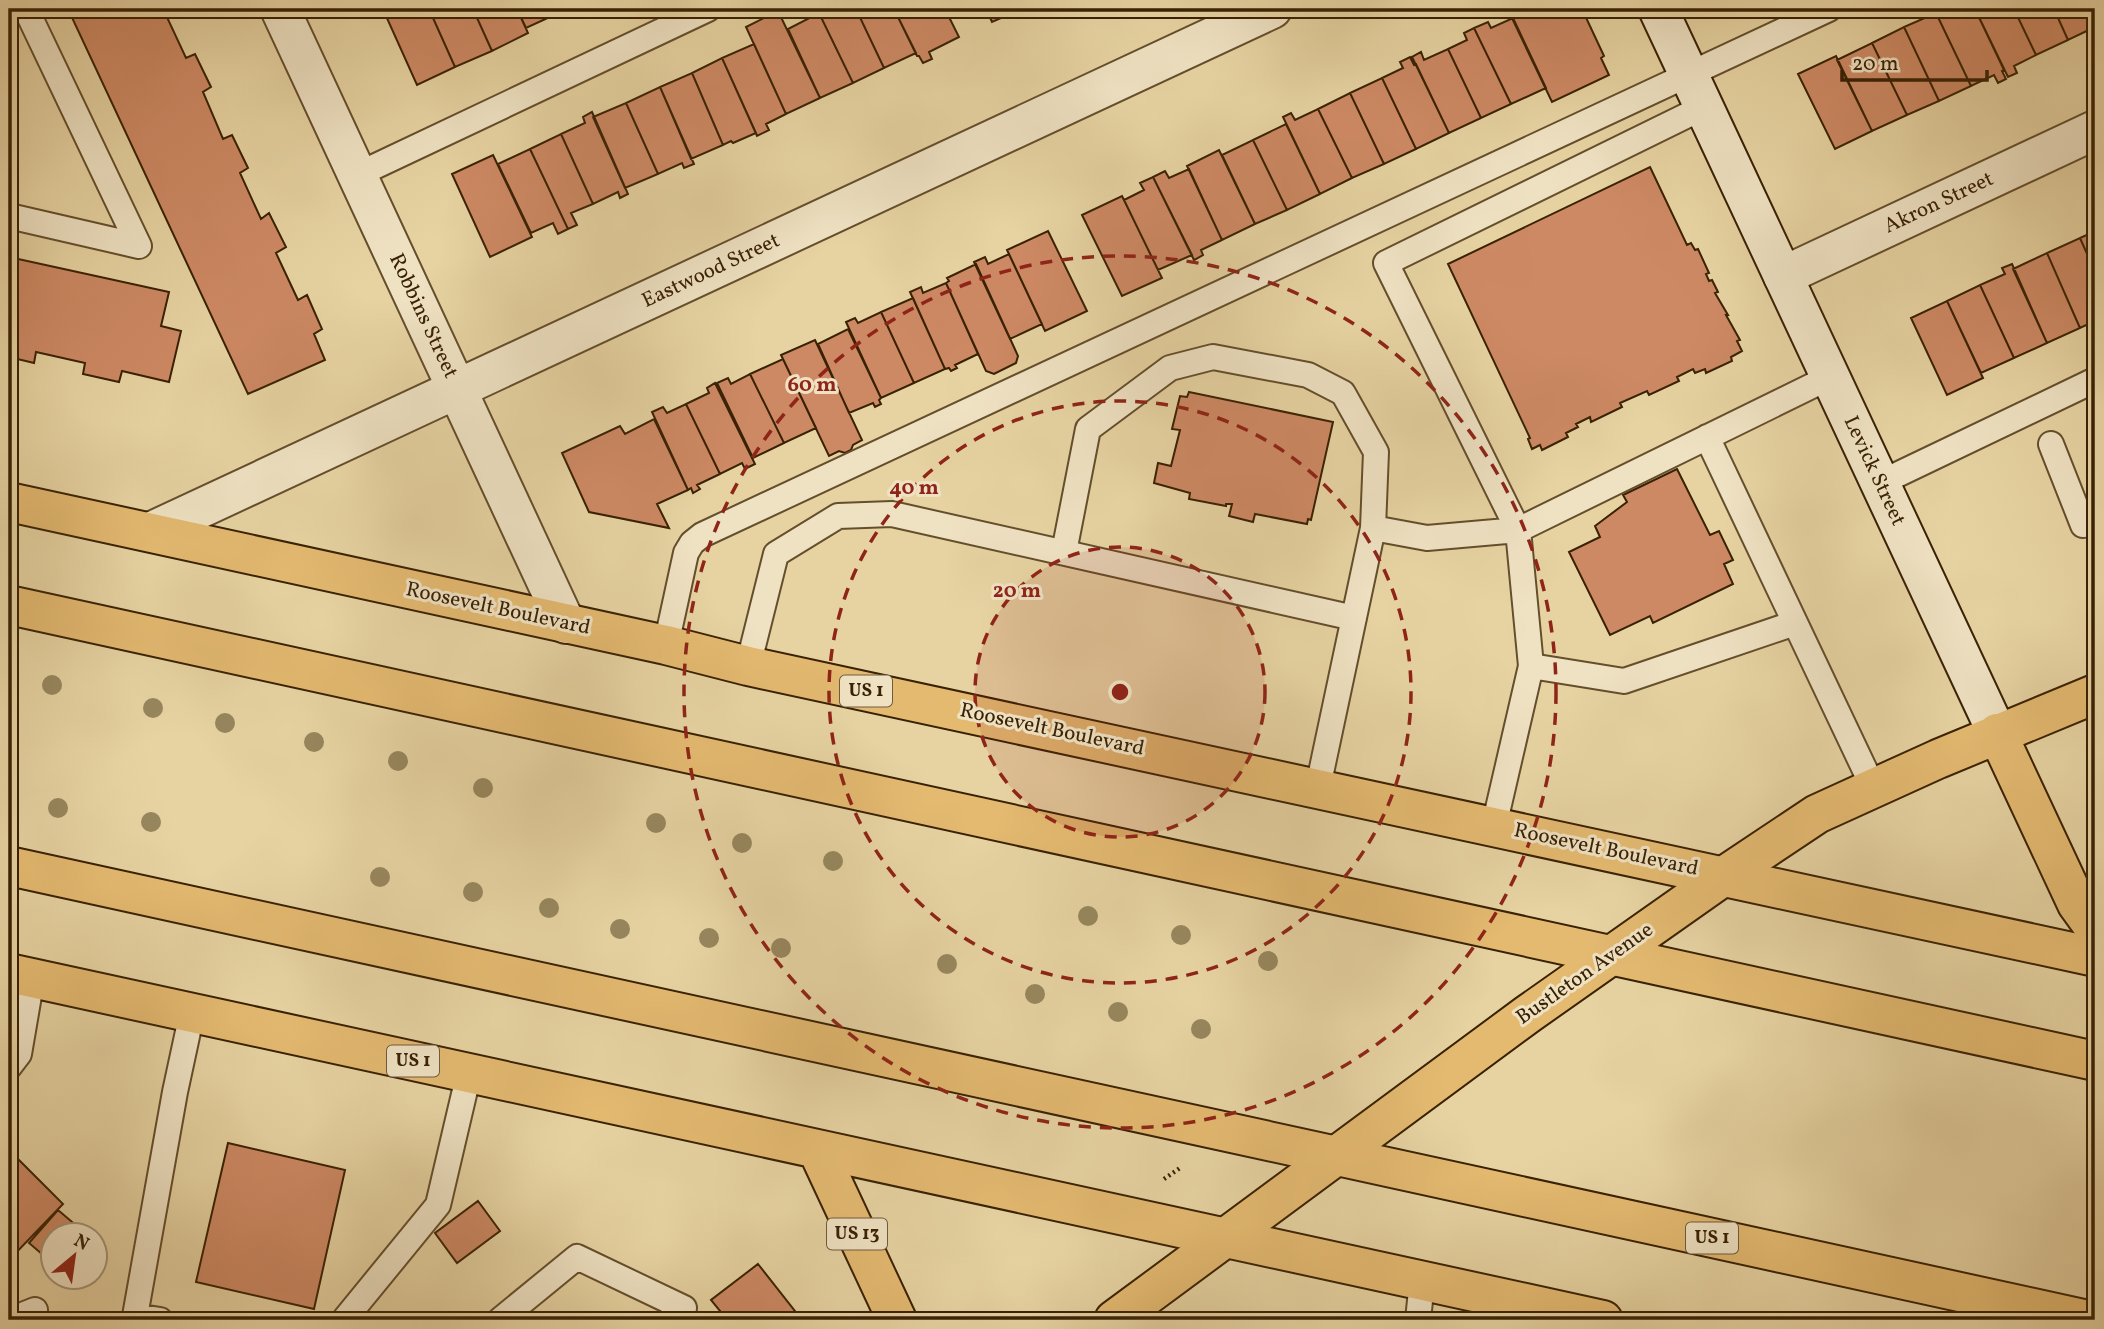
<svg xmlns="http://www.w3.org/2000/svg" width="2104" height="1329" viewBox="0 0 2104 1329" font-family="Vollkorn,serif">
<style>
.building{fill:#cd8964;stroke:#392104;stroke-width:2}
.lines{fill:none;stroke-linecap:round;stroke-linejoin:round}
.service-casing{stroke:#644e2c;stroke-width:28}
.minor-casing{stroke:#644e2c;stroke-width:42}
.secondary-casing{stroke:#392104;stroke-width:42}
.primary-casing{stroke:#392104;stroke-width:42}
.trunk-casing{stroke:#392104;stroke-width:42}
.path{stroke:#392104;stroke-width:4.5;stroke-dasharray:2 3.5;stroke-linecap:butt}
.service{stroke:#efe2c3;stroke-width:24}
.minor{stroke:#efe2c3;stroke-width:38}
.secondary{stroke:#efe2c3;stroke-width:38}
.primary{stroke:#e4ba71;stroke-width:38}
.trunk{stroke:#e4ba71;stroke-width:38}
.tree{fill:#97875e}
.ring{fill:none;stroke:#8f2418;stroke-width:3.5;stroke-dasharray:12 9}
.labels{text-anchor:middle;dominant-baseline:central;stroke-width:6;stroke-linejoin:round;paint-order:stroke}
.shield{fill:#efe2c3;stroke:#705b3d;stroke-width:2}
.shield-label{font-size:19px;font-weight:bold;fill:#392104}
.street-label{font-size:21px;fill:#392104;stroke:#efe2c3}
.centre{fill:#8f2418;stroke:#efe2c3;stroke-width:3.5}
.ring-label{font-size:21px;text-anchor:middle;font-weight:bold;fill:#8f2418;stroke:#efe2c3;stroke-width:6;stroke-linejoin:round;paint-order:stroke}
</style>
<rect width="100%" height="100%" fill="#e7d3a2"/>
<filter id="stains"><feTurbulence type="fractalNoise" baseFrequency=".00286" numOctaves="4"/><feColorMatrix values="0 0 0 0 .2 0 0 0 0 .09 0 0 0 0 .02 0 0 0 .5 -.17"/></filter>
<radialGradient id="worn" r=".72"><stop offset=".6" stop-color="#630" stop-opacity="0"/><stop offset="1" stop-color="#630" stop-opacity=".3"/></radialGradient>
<!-- building -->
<path class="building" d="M 68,9 L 172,9 L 165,13 L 186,58 L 195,54 L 211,87 L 203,92 L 223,139 L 232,135 L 248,168 L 240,173 L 261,219 L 269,213 L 286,247 L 276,253 L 298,300 L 307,295 L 322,329 L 314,334 L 325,360 L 248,394 Z
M 400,9 L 429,9 L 455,67 L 417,85 L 386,16 Z
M 429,9 L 473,9 L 492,51 L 455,67 Z
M 473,9 L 517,9 L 528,33 L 492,51 Z
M 517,9 L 562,9 L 563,11 L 526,28 Z
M 817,9 L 856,9 L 884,68 L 853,83 Z
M 856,9 L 894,9 L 916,53 L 884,68 Z
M 894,9 L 945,9 L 959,37 L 929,52 L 932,59 L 923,63 L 919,56 L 917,56 Z
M 986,9 L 1022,9 L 992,22 Z
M 1521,9 L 1582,9 L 1604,56 L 1601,58 L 1609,75 L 1552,102 L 1510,14 Z
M 1944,9 L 1975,9 L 2004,70 L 2002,71 L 2006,79 L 1998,83 L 1994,75 L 1971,86 L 1936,13 Z
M 1975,9 L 2014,9 L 2036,55 L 2014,66 L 2017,73 L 2008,77 Z
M 2014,9 L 2054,9 L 2068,40 L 2036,55 Z
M 2054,9 L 2095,9 L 2095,27 L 2068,40 Z
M 778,11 L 820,98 L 786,114 L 746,27 Z
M 819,13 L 853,83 L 820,98 L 788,29 Z
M 1936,13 L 1971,86 L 1939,101 L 1904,27 Z
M 1513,18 L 1546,88 L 1511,104 L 1474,28 L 1488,22 L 1491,28 Z
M 1904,27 L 1939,101 L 1907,115 L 1872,43 Z
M 1474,28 L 1511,104 L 1481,118 L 1448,49 L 1467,40 L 1464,33 Z
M 1872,43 L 1907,115 L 1872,131 L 1837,60 Z
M 754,44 L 786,114 L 766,124 L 769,130 L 757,136 L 722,58 Z
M 1448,49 L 1481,118 L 1449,133 L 1412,57 L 1421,52 L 1424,60 Z
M 1836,56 L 1872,131 L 1835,149 L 1798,74 Z
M 1410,57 L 1414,65 L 1416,64 L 1449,133 L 1416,149 L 1382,78 L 1403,68 L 1400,62 Z
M 722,58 L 756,133 L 733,143 L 731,141 L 723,145 L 692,73 Z
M 692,73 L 723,145 L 691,159 L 660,87 Z
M 1382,78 L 1416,149 L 1384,164 L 1350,93 Z
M 660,87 L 694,164 L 684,168 L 682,163 L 658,174 L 626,103 Z
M 1350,93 L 1384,164 L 1352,178 L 1318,109 Z
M 626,103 L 658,174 L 625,188 L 593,117 Z
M 1318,109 L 1352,178 L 1320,194 L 1283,117 L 1291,113 L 1295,120 Z
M 592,112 L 628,194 L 620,198 L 618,192 L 593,204 L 561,134 L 585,123 L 583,117 Z
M 1286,124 L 1320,194 L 1287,210 L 1253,140 Z
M 561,134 L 593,204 L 571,213 L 577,225 L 568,229 L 530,149 Z
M 1253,140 L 1287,210 L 1255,224 L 1222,155 Z
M 530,149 L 568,229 L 558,234 L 553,223 L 531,233 L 498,164 Z
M 1219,150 L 1255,224 L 1222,240 L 1187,166 Z
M 493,155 L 532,237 L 490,257 L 452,174 Z
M 1650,167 L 1687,245 L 1691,243 L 1695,250 L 1698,249 L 1709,273 L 1706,274 L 1709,281 L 1712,280 L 1718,292 L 1715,293 L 1728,315 L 1726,315 L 1740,340 L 1737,341 L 1742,351 L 1731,357 L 1732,361 L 1706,373 L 1705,369 L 1695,373 L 1693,369 L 1677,377 L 1679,381 L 1649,395 L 1647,391 L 1620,403 L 1622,407 L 1591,422 L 1590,417 L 1576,424 L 1578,427 L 1566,433 L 1568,437 L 1542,450 L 1540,445 L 1532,449 L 1528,439 L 1530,438 L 1448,264 Z
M 1189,169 L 1222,240 L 1201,250 L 1203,255 L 1194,260 L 1153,177 L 1165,171 L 1169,178 Z
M 1153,177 L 1192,255 L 1158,270 L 1124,200 L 1144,190 L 1140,183 Z
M 1122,196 L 1162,278 L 1122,296 L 1082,215 Z
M 1048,231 L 1087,311 L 1045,331 L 1007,250 Z
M 2095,231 L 2095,272 L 2080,238 Z
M 2080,238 L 2095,272 L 2095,321 L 2080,328 L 2047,253 Z
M 2047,253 L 2080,328 L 2047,343 L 2013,269 Z
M 1009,254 L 1042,324 L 1010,339 L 974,262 L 985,257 L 988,264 Z
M 9,257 L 169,292 L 161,326 L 181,331 L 169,382 L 122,371 L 119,382 L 83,374 L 85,363 L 36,352 L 34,363 L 9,357 Z
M 976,264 L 1018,356 L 1016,363 L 994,374 L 986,371 L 946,283 L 949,281 L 947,278 Z
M 2012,264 L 2047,343 L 2014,358 L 1980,285 L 2005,274 L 2002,268 Z
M 946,283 L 978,354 L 955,365 L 957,368 L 951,371 L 949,368 L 945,369 L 910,292 L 921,287 L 923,293 Z
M 1980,285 L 2014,358 L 1981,373 L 1947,301 Z
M 913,298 L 945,369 L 914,383 L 881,312 Z
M 1947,301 L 1983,378 L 1947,395 L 1911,318 Z
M 881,312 L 914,383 L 881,398 L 846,322 L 855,318 L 858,323 Z
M 848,329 L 881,398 L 879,400 L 881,404 L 875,407 L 873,403 L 849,413 L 818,344 Z
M 815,340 L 862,440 L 853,445 L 851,450 L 845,453 L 839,451 L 829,456 L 781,355 Z
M 783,359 L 816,428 L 784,443 L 750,374 Z
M 750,374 L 784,443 L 753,458 L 717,383 L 728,378 L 731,384 Z
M 715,383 L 755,464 L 745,469 L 742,463 L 720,474 L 686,404 L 709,393 L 707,388 Z
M 1189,392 L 1333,422 L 1311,520 L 1308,519 L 1307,524 L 1255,514 L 1253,522 L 1229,516 L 1232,504 L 1226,504 L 1226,506 L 1189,499 L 1190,493 L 1154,483 L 1158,463 L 1171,466 L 1180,430 L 1172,429 L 1180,396 L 1187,397 Z
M 686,404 L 720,474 L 697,485 L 700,489 L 693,493 L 691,488 L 688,490 L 652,412 L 663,407 L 667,413 Z
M 654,419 L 688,490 L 657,504 L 669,528 L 589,512 L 562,453 L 620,426 L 625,434 Z
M 1677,469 L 1710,535 L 1719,531 L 1733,560 L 1724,564 L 1733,584 L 1653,623 L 1650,616 L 1610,635 L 1569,552 L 1600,537 L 1595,526 L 1627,502 L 1623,495 Z
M 228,1143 L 345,1170 L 314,1309 L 196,1282 Z
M 18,1159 L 63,1204 L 9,1260 L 9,1165 Z
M 478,1201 L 500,1231 L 457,1263 L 435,1233 Z
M 58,1210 L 78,1227 L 72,1234 L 52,1234 L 52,1257 L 50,1261 L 29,1243 Z
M 758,1264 L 802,1320 L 721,1320 L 725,1317 L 711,1300 Z"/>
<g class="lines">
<!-- service casing -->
<g class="service-casing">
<path id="service" d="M 357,175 L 708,9
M 9,216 L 139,246 L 26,9
M 1707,437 L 1873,787
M 2051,444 L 2083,525 L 2095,521
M 1880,483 L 2095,380
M 1064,552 L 1088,429 L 1170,368 L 1213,357 L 1308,375 L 1343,393 L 1376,452 L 1373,528
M 666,645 L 686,553 L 692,543 L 702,535 L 1829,9
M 748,666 L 776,554 L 838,516 L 892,514 L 1354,618
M 1531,666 L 1518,530 L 1386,263 L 1704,107
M 1318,787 L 1373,528 L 1427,538 L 1518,530 L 1830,377
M 1494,826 L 1531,666 L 1624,681 L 1795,623
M 9,1067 L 19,1054 L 32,978
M 10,1320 L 35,1310
M 160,1320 L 135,1316 L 175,1092 L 192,1013
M 344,1320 L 438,1205 L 469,1073
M 500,1320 L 577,1257 L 684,1308 L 669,1320
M 1418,1320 L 1422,1281"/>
</g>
<!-- minor casing -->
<g class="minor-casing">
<path id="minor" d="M 280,9 L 566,624
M 1783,276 L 2095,130
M 150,532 L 1272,9"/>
</g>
<!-- secondary casing -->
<g class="secondary-casing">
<path id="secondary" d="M 1658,9 L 1997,733"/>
</g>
<!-- primary casing -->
<g class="primary-casing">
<path id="primary" d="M 1997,733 L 2077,904 L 2095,929
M 1114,1320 L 1528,1014 L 1724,876 L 1817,814 L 1938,759 L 2095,694"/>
</g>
<!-- trunk casing -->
<g class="trunk-casing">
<path id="trunk" d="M 9,502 L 666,645 L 748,666 L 2095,957
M 9,605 L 2095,1061
M 9,866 L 2088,1320
M 9,973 L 1603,1320
M 817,1149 L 897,1320"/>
</g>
<!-- path -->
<path class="path" d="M 1164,1179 L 1180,1168"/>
<!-- service -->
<use href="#service" class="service"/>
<!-- minor -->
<use href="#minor" class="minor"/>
<!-- secondary -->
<use href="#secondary" class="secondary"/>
<!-- primary -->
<use href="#primary" class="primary"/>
<!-- trunk -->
<use href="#trunk" class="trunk"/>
</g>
<!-- trees -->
<g class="tree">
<circle cx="52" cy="685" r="10"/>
<circle cx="153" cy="708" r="10"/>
<circle cx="225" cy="723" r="10"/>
<circle cx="314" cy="742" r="10"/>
<circle cx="398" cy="761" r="10"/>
<circle cx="483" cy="788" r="10"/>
<circle cx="58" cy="808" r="10"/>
<circle cx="151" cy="822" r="10"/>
<circle cx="656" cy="823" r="10"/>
<circle cx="742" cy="843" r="10"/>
<circle cx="833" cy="861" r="10"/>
<circle cx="380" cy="877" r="10"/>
<circle cx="473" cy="892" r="10"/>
<circle cx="549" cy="908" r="10"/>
<circle cx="1088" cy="916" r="10"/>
<circle cx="620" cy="929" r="10"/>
<circle cx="1181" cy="935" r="10"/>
<circle cx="709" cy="938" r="10"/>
<circle cx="781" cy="948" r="10"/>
<circle cx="1268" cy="961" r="10"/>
<circle cx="947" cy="964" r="10"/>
<circle cx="1035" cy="994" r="10"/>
<circle cx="1118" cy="1012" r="10"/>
<circle cx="1201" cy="1029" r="10"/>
</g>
<!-- distance rings -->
<circle cx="1120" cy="692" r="145" fill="#8f2418" fill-opacity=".12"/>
<g class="ring">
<circle cx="1120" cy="692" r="145"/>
<circle cx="1120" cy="692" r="291"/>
<circle cx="1120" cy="692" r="436"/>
</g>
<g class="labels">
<!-- shield labels -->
<g class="shield">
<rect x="840" y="675.5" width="52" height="31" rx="5"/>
<rect x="387" y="1045.5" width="52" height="31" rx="5"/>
<rect x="827" y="1218.5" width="60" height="31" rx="5"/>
<rect x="1686" y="1222.5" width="52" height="31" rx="5"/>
</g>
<g class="shield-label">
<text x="866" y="691">US 1</text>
<text x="413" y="1061">US 1</text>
<text x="857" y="1234">US 13</text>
<text x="1712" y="1238">US 1</text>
</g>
<!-- street labels -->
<g class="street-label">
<text transform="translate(1939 203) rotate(-25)">Akron Street</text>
<text transform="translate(711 271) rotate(-25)">Eastwood Street</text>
<text transform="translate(423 316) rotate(65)">Robbins Street</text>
<text transform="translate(1874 471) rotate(65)">Levick Street</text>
<text transform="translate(498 609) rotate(12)">Roosevelt Boulevard</text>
<text transform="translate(1052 730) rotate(12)">Roosevelt Boulevard</text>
<text transform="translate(1606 850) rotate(12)">Roosevelt Boulevard</text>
<text transform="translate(1585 974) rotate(-35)">Bustleton Avenue</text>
</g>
</g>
<circle cx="1120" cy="692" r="10" class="centre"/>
<g class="ring-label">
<text x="812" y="391">60 m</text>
<text x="914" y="494">40 m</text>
<text x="1017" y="597">20 m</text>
</g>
<!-- margin -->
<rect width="2104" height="1329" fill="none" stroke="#e7d3a2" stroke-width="35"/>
<rect x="10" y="10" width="2083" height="1308" fill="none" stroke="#392104" stroke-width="3.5"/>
<rect x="18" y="18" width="2069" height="1294" fill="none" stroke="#392104" stroke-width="2"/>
<!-- north arrow -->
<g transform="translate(74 1256) rotate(29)"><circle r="33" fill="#efe2c3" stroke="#a69577" stroke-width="2"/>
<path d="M0-5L12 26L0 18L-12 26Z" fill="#8f2418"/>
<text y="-10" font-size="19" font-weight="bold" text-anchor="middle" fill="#392104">N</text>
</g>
<!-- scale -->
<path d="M1842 70v10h145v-10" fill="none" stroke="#392104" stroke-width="3.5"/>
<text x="1852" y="70" font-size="21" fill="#392104" stroke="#efe2c3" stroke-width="5" paint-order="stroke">20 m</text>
<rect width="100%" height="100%" filter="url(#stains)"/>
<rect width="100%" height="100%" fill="url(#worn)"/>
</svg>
